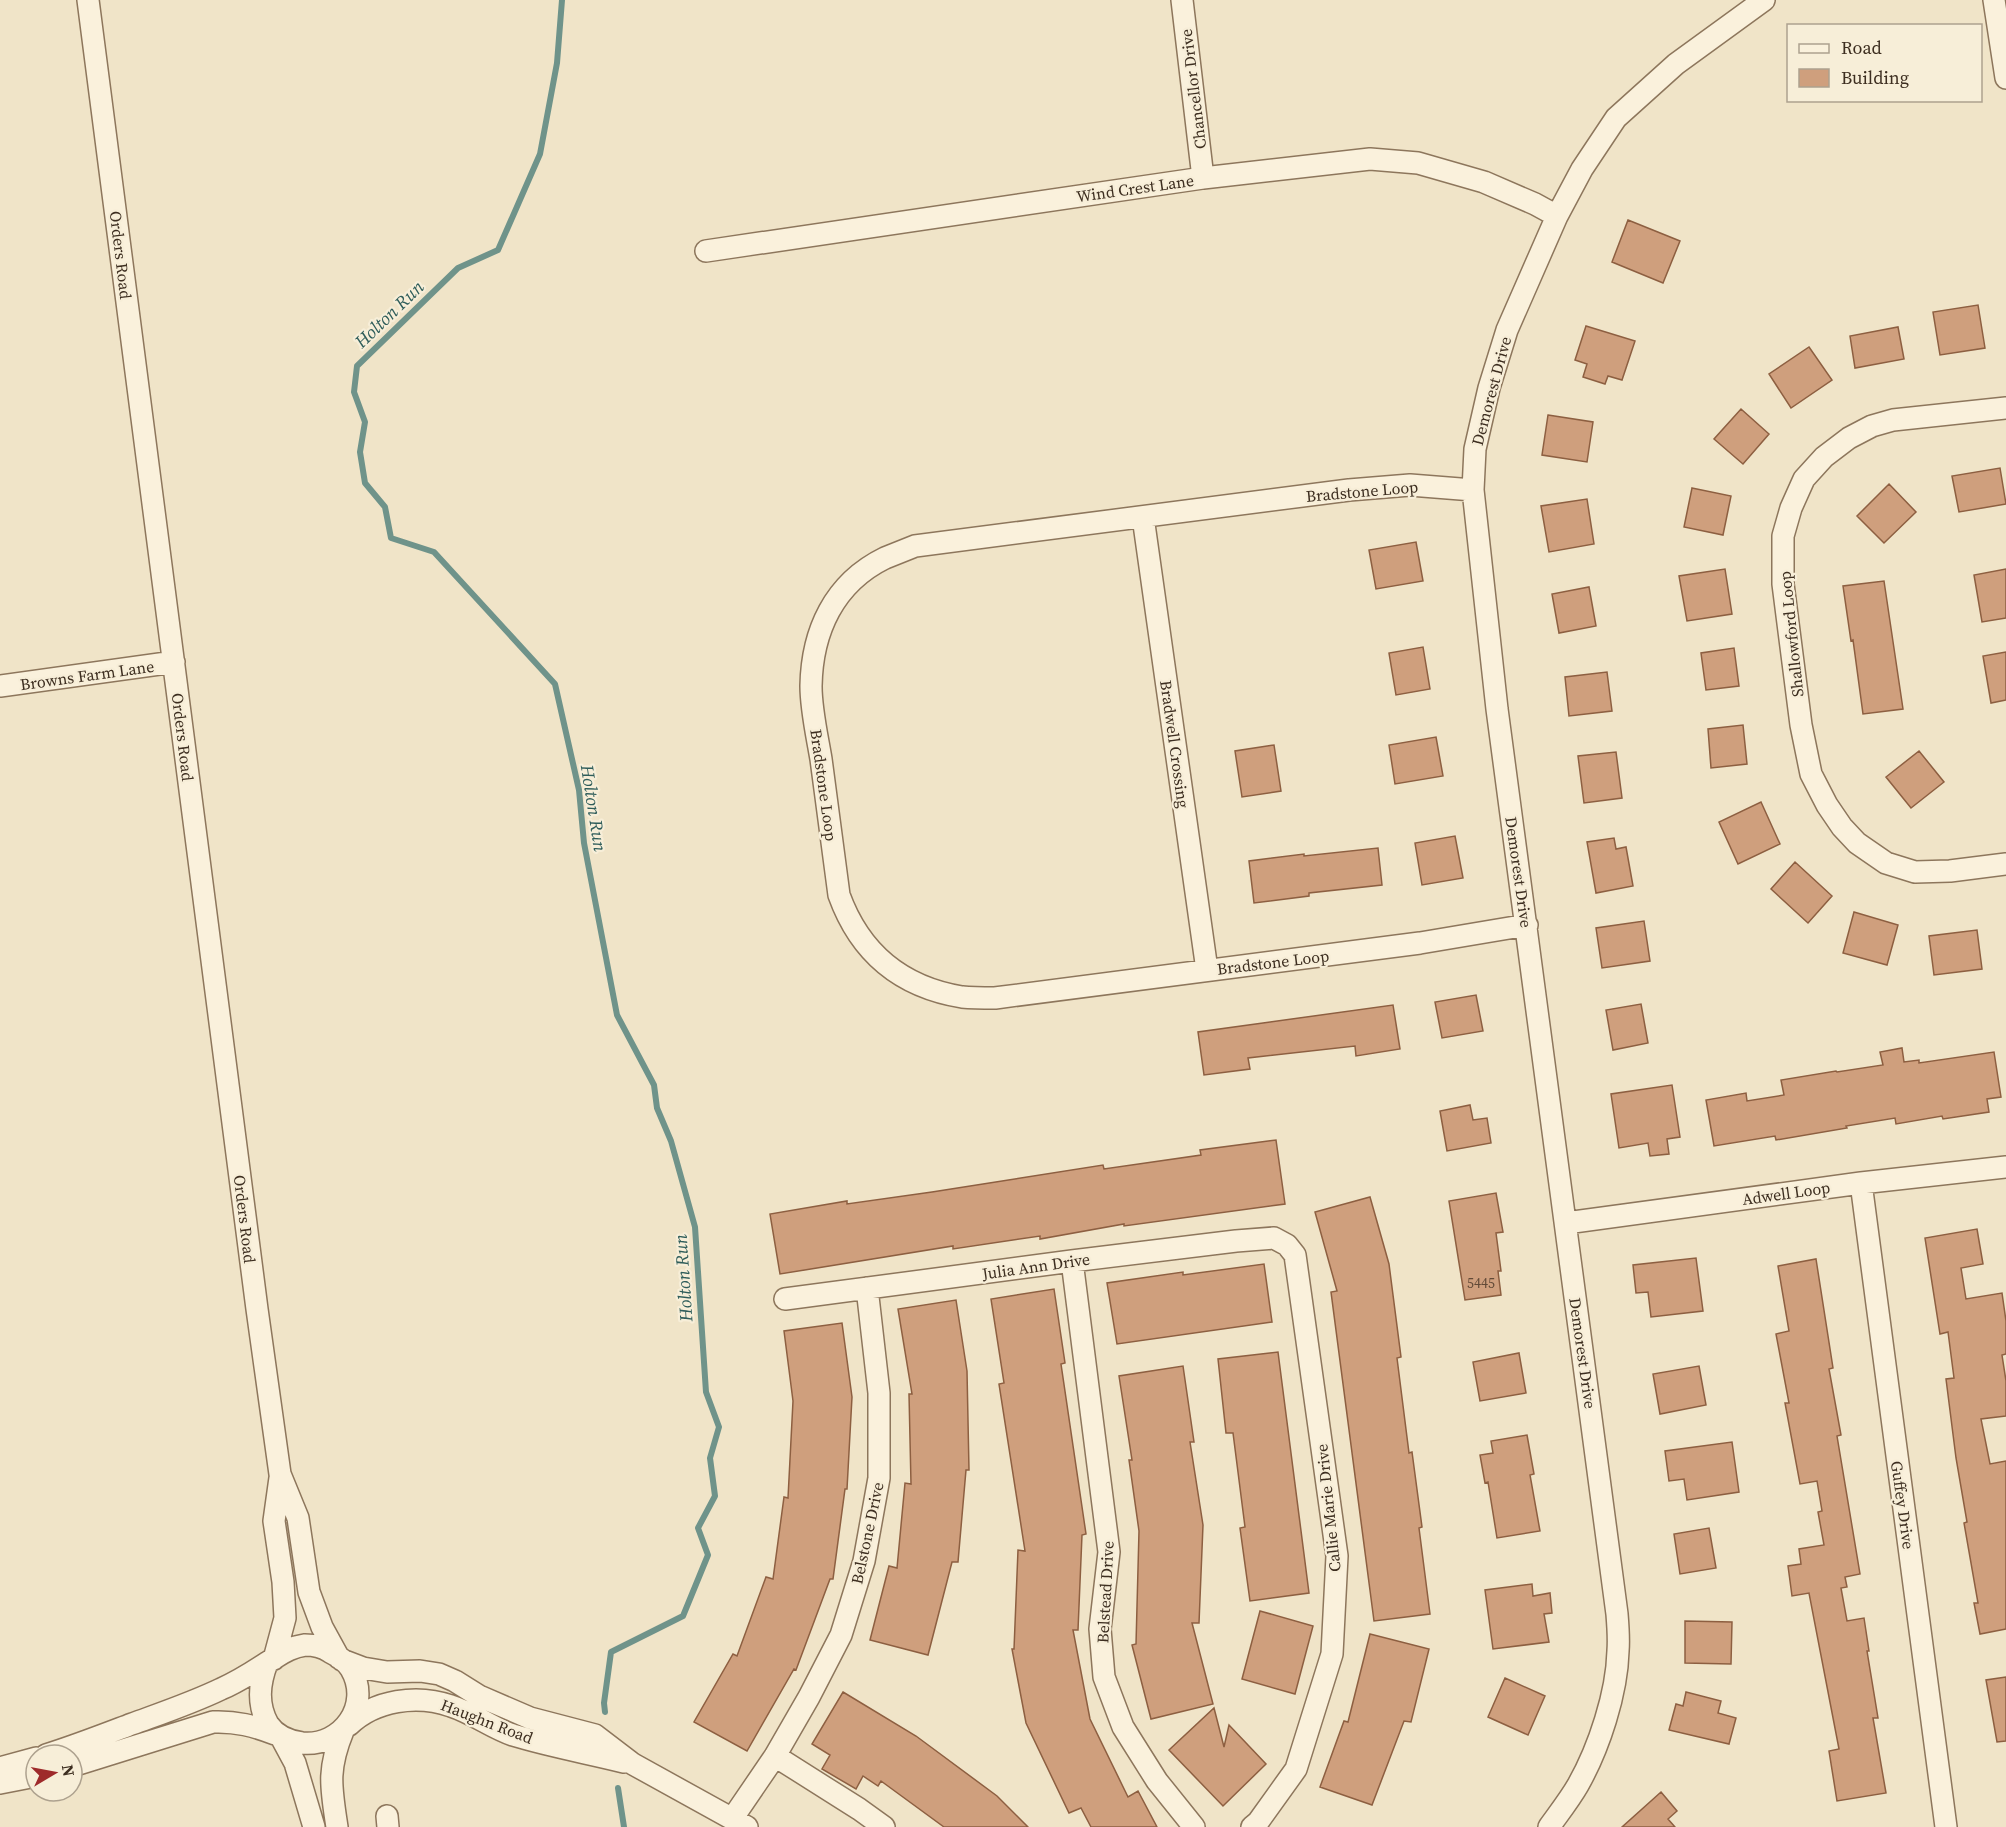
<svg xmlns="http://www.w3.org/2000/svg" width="2006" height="1827" viewBox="0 0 2006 1827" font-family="'Source Serif 4',serif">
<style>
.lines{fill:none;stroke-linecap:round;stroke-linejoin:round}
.stream{stroke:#6f938a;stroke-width:6}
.building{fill:#cf9f7d;stroke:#8d5f41;stroke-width:1.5}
.minor-casing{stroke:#8d765c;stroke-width:24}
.minor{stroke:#faf1dc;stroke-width:21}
.labels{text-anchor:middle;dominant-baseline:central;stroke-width:4.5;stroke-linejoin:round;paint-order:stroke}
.number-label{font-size:14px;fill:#624a37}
.street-label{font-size:16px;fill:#3d2e20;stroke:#f7eed8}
.water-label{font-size:18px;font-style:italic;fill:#2f5d5a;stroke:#f7eed8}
</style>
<rect width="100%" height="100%" fill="#f0e4c8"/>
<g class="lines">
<!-- stream -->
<path class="stream" d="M 562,0 L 557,63 L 540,154 L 498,250 L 458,268 L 357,366 L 354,392 L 365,422 L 360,452 L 365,483 L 385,507 L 391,538 L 434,552 L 555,684 L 579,790 L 584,843 L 617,1015 L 654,1085 L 657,1108 L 671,1141 L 695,1227 L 706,1392 L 719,1427 L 710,1458 L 715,1496 L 698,1528 L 708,1555 L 683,1616 L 611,1652 L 604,1703 L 605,1712
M 618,1788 L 624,1827"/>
</g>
<!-- building -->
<path class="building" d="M 1628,220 L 1680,241 L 1663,283 L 1612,262 Z
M 1978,305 L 1985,348 L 1940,355 L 1933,312 Z
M 1586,326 L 1635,341 L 1622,380 L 1608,376 L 1605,384 L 1583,377 L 1587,364 L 1575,360 Z
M 1898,327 L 1904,359 L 1855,368 L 1850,336 Z
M 1809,347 L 1832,380 L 1791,408 L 1769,374 Z
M 1741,409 L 1769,434 L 1743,464 L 1714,439 Z
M 1548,415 L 1593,422 L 1587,462 L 1542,455 Z
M 2000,468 L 2006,504 L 1959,512 L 1952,476 Z
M 1889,484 L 1916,512 L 1884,543 L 1857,516 Z
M 1692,488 L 1731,496 L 1723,535 L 1684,527 Z
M 1587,499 L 1594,544 L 1549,552 L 1541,506 Z
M 1416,542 L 1423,581 L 1376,589 L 1369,550 Z
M 1725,569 L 1732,614 L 1687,621 L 1679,576 Z
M 2006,569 L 2006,618 L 1982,622 L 1974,575 Z
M 1884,581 L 1903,709 L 1863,714 L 1853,640 L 1851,641 L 1843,586 Z
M 1589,587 L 1596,626 L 1559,633 L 1552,594 Z
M 1423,647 L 1430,689 L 1396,695 L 1389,653 Z
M 1734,648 L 1739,686 L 1706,690 L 1701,653 Z
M 2006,652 L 2006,700 L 1991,703 L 1983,656 Z
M 1607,672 L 1612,711 L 1569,716 L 1565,677 Z
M 1743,725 L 1747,764 L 1711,768 L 1708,729 Z
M 1436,737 L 1443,776 L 1395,784 L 1389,745 Z
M 1274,745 L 1281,791 L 1242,797 L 1235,751 Z
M 1919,751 L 1944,782 L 1911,808 L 1886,777 Z
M 1616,752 L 1622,798 L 1584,803 L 1578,756 Z
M 1761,802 L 1780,844 L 1738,864 L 1719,822 Z
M 1455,836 L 1463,878 L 1422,885 L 1415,843 Z
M 1614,838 L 1616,849 L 1626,847 L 1633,886 L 1596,893 L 1587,842 Z
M 1378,848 L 1382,885 L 1309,893 L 1309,896 L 1254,903 L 1249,861 L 1304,854 L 1304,856 Z
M 1795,862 L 1832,896 L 1808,923 L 1771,889 Z
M 1854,912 L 1898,925 L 1887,965 L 1843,953 Z
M 1644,921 L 1650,961 L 1602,968 L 1596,928 Z
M 1977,930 L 1982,969 L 1934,975 L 1929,936 Z
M 1476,995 L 1483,1031 L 1442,1038 L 1435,1002 Z
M 1641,1004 L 1648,1043 L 1613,1050 L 1606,1010 Z
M 1393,1005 L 1400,1049 L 1356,1056 L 1355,1046 L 1248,1058 L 1250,1069 L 1204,1075 L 1198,1032 Z
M 1902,1048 L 1904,1062 L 1919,1060 L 1919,1063 L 1994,1052 L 2001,1097 L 1987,1099 L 1989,1112 L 1943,1119 L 1942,1116 L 1896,1124 L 1895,1118 L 1846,1126 L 1847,1128 L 1776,1140 L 1775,1136 L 1714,1146 L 1706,1100 L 1746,1093 L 1747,1101 L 1784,1095 L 1781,1080 L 1836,1071 L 1837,1072 L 1883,1065 L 1880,1052 Z
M 1672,1085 L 1680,1137 L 1667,1139 L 1669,1154 L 1650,1156 L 1648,1143 L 1619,1148 L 1611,1094 Z
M 1470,1105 L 1473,1120 L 1487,1118 L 1491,1143 L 1447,1151 L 1440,1111 Z
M 1276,1140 L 1285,1204 L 1124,1226 L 1124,1224 L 1040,1239 L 1040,1236 L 953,1249 L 953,1246 L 780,1274 L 770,1214 L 847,1201 L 847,1204 L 932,1192 L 1103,1165 L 1104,1169 L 1201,1155 L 1200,1150 Z
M 1496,1193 L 1503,1232 L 1496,1233 L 1501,1271 L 1498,1271 L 1501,1295 L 1465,1300 L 1449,1201 Z
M 1370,1197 L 1389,1264 L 1401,1357 L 1397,1358 L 1409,1453 L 1412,1452 L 1422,1527 L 1419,1528 L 1430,1614 L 1374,1621 L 1331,1292 L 1337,1291 L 1315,1212 Z
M 1977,1229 L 1983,1264 L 1961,1268 L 1966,1299 L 2002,1293 L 2006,1321 L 2006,1354 L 2002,1355 L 2006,1381 L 2006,1416 L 1981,1419 L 1990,1464 L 2006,1461 L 2006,1629 L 1980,1634 L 1974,1603 L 1978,1603 L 1964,1523 L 1967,1522 L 1956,1458 L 1946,1379 L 1954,1378 L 1948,1332 L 1940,1334 L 1925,1238 Z
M 1696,1258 L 1703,1311 L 1651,1317 L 1648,1292 L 1636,1293 L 1633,1265 Z
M 1816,1259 L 1833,1368 L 1829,1369 L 1841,1435 L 1837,1436 L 1860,1574 L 1845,1577 L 1847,1587 L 1841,1588 L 1847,1621 L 1864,1618 L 1869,1651 L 1867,1651 L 1878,1718 L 1873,1718 L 1886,1793 L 1837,1801 L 1829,1751 L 1839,1749 L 1809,1593 L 1792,1596 L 1788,1566 L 1801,1564 L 1799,1549 L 1824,1545 L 1818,1512 L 1822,1511 L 1817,1481 L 1800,1484 L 1785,1403 L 1789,1403 L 1776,1334 L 1789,1331 L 1778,1266 Z
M 1264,1264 L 1272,1322 L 1117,1344 L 1107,1283 L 1183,1272 L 1183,1275 Z
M 1054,1289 L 1065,1363 L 1061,1364 L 1086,1534 L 1082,1535 L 1078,1630 L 1073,1630 L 1090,1719 L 1128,1797 L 1138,1791 L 1157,1827 L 1091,1827 L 1081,1808 L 1069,1813 L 1026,1723 L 1012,1649 L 1014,1649 L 1018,1550 L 1025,1551 L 999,1384 L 1004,1383 L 991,1299 Z
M 956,1300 L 967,1371 L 969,1470 L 966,1470 L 958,1562 L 952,1562 L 928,1655 L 870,1640 L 889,1566 L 897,1568 L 905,1483 L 911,1484 L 909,1394 L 912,1394 L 898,1309 Z
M 842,1323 L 852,1397 L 847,1489 L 845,1489 L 833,1579 L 830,1579 L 796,1670 L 794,1669 L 747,1751 L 694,1722 L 733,1654 L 737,1656 L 766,1577 L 773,1579 L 784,1497 L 788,1498 L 793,1401 L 784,1331 Z
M 1278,1352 L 1309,1593 L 1250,1601 L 1240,1528 L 1245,1527 L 1233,1433 L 1226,1433 L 1218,1359 Z
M 1519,1353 L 1526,1393 L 1480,1401 L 1473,1362 Z
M 1183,1366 L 1194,1442 L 1190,1442 L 1203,1525 L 1199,1623 L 1192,1623 L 1213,1704 L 1151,1719 L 1132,1645 L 1136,1644 L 1139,1531 L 1129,1460 L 1132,1460 L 1119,1376 Z
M 1699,1366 L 1706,1405 L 1660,1414 L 1653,1374 Z
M 1527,1435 L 1534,1474 L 1530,1475 L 1540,1531 L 1497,1538 L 1488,1482 L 1485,1483 L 1480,1455 L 1493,1453 L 1491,1441 Z
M 1732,1442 L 1739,1492 L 1687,1500 L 1684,1479 L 1669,1481 L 1665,1451 Z
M 1709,1528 L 1716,1568 L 1680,1574 L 1674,1534 Z
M 1532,1584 L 1533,1596 L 1550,1593 L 1552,1613 L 1544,1614 L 1549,1642 L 1493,1649 L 1485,1590 Z
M 1260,1611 L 1313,1626 L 1295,1694 L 1242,1679 Z
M 1685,1621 L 1732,1622 L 1731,1664 L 1685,1663 Z
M 1370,1634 L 1429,1649 L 1411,1722 L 1404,1721 L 1372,1805 L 1320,1787 L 1344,1721 L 1348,1722 Z
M 2006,1677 L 2006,1741 L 1997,1742 L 1986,1680 Z
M 1505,1678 L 1545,1696 L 1528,1735 L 1488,1717 Z
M 843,1692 L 916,1736 L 997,1796 L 1028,1827 L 944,1827 L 881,1781 L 878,1786 L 863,1776 L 856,1789 L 822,1769 L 830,1755 L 812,1744 Z
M 1686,1692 L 1721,1701 L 1718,1713 L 1736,1718 L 1729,1744 L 1669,1730 L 1676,1704 L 1683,1706 Z
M 1214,1708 L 1224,1747 L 1229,1725 L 1266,1764 L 1223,1806 L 1169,1750 Z
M 1661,1792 L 1677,1811 L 1668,1819 L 1675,1827 L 1622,1827 Z"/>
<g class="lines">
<!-- minor casing -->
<g class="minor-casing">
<path id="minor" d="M 88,0 L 257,1309 L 280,1474 L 298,1518 L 309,1592 L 322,1627 L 339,1658
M 1182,0 L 1203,178
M 1994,0 L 2006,78
M 706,251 L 1203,178 L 1370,159 L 1418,163 L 1484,182 L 1535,204 L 1557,216
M 2006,408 L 1893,420 L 1872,426 L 1849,438 L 1824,457 L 1804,479 L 1791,508 L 1783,536 L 1783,584 L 1801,725 L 1811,774 L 1827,805 L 1842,827 L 1857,843 L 1886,863 L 1915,872 L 1950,871 L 2006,864
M 1473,490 L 1410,485 L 1349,490 L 915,546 C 905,550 895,554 885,558 C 834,583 812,631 811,686 C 811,710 817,735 821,759 C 827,804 833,849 839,895 C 860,953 901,987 962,997 C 973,998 984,998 995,998 L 1420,943 L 1527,925
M 1143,517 L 1207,970
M 0,686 L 174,662
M 1861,1183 L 1946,1827
M 1566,1223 L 1861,1183 L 2006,1167
M 1072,1261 L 1109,1552 L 1100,1629 L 1104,1677 L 1123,1727 L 1157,1781 L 1194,1827
M 785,1299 L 1072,1261 L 1236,1241 L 1274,1238 L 1287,1245 L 1295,1255 L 1337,1556 L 1332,1654 L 1296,1769 L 1258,1822 L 1252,1827
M 274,1659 L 285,1618 L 283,1582 L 274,1521 L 280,1478
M 342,1660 L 363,1668 L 387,1672 L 420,1671 L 439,1674 L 455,1681 L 479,1696 L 530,1718 L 595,1735 L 633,1764 L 747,1827
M 349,1725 C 375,1700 417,1694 451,1706 C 473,1713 492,1728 513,1735 C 549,1746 588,1753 624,1762
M 281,1737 L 295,1763 L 314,1827
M 46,1755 C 75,1746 103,1735 132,1724 C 162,1713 192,1703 221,1689 C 237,1682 253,1672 268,1662 C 280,1655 290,1647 305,1645 C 314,1645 323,1647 330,1652 C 338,1656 347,1662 351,1669 C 372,1705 342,1747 302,1743 C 288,1741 276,1736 268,1724 C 257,1704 259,1684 267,1663
M 775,1756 L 859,1809 L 884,1827
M 72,1766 L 213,1722 C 236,1721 254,1726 275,1734
M 0,1768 L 36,1758
M 0,1783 L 36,1776
M 387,1816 L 388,1827
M 732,1819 L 775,1756 L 809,1697 L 841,1635 L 864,1561 L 879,1478 L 879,1393 L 867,1288
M 337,1827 C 331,1787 327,1770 343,1731
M 1549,1827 C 1559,1813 1570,1799 1578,1785 C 1599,1748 1617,1693 1618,1651 C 1619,1639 1618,1626 1617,1614 L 1497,709 L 1473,490 L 1475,449 L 1489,388 L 1507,330 L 1557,216 L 1582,169 L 1616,118 L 1676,64 L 1764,0"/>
</g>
<!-- minor -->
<use href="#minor" class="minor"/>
</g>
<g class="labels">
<!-- number labels -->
<g class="number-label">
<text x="1481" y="1283">5445</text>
</g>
<!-- street labels -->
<g class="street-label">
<text transform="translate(1193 89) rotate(-97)">Chancellor Drive</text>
<text transform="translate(1135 188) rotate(-8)">Wind Crest Lane</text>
<text transform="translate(121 255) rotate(83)">Orders Road</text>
<text transform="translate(1491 391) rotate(-75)">Demorest Drive</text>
<text transform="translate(1362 491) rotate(-5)">Bradstone Loop</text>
<text transform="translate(1791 634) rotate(-96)">Shallowford Loop</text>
<text transform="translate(87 675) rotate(-8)">Browns Farm Lane</text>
<text transform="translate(183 737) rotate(83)">Orders Road</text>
<text transform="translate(1175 744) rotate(82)">Bradwell Crossing</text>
<text transform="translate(824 785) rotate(82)">Bradstone Loop</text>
<text transform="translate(1519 872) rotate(82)">Demorest Drive</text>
<text transform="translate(1273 962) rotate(-7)">Bradstone Loop</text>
<text transform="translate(1786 1193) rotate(-8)">Adwell Loop</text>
<text transform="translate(245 1219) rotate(83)">Orders Road</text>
<text transform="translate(1036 1266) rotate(-8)">Julia Ann Drive</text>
<text transform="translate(1583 1353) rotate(82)">Demorest Drive</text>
<text transform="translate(1903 1505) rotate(82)">Guffey Drive</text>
<text transform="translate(1328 1508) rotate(-96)">Callie Marie Drive</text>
<text transform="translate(867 1533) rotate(-78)">Belstone Drive</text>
<text transform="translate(1105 1592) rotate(-87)">Belstead Drive</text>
<text transform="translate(487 1721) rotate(21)">Haughn Road</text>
</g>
<!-- water labels -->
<g class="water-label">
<text transform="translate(389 314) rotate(-44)">Holton Run</text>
<text transform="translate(594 808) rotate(81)">Holton Run</text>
<text transform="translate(683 1278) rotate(-94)">Holton Run</text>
</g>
</g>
<!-- legend -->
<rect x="1787" y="24" width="195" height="78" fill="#f7eed8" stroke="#ada18e" stroke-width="1.5"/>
<rect x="1799" y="44" width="30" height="9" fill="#faf1dc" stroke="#ada18e" stroke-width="1.5"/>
<text x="1841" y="54" font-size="18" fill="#3d2e20">Road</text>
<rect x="1799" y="69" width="30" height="18" fill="#cf9f7d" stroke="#ada18e" stroke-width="1.5"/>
<text x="1841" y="84" font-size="18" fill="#3d2e20">Building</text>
<!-- north arrow -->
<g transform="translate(54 1773) rotate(80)"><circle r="28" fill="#f7eed8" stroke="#ada18e" stroke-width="1.5"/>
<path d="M0-4.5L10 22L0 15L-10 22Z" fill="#9e2a2b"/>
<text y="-9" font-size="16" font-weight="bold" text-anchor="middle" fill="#3d2e20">N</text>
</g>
</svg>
